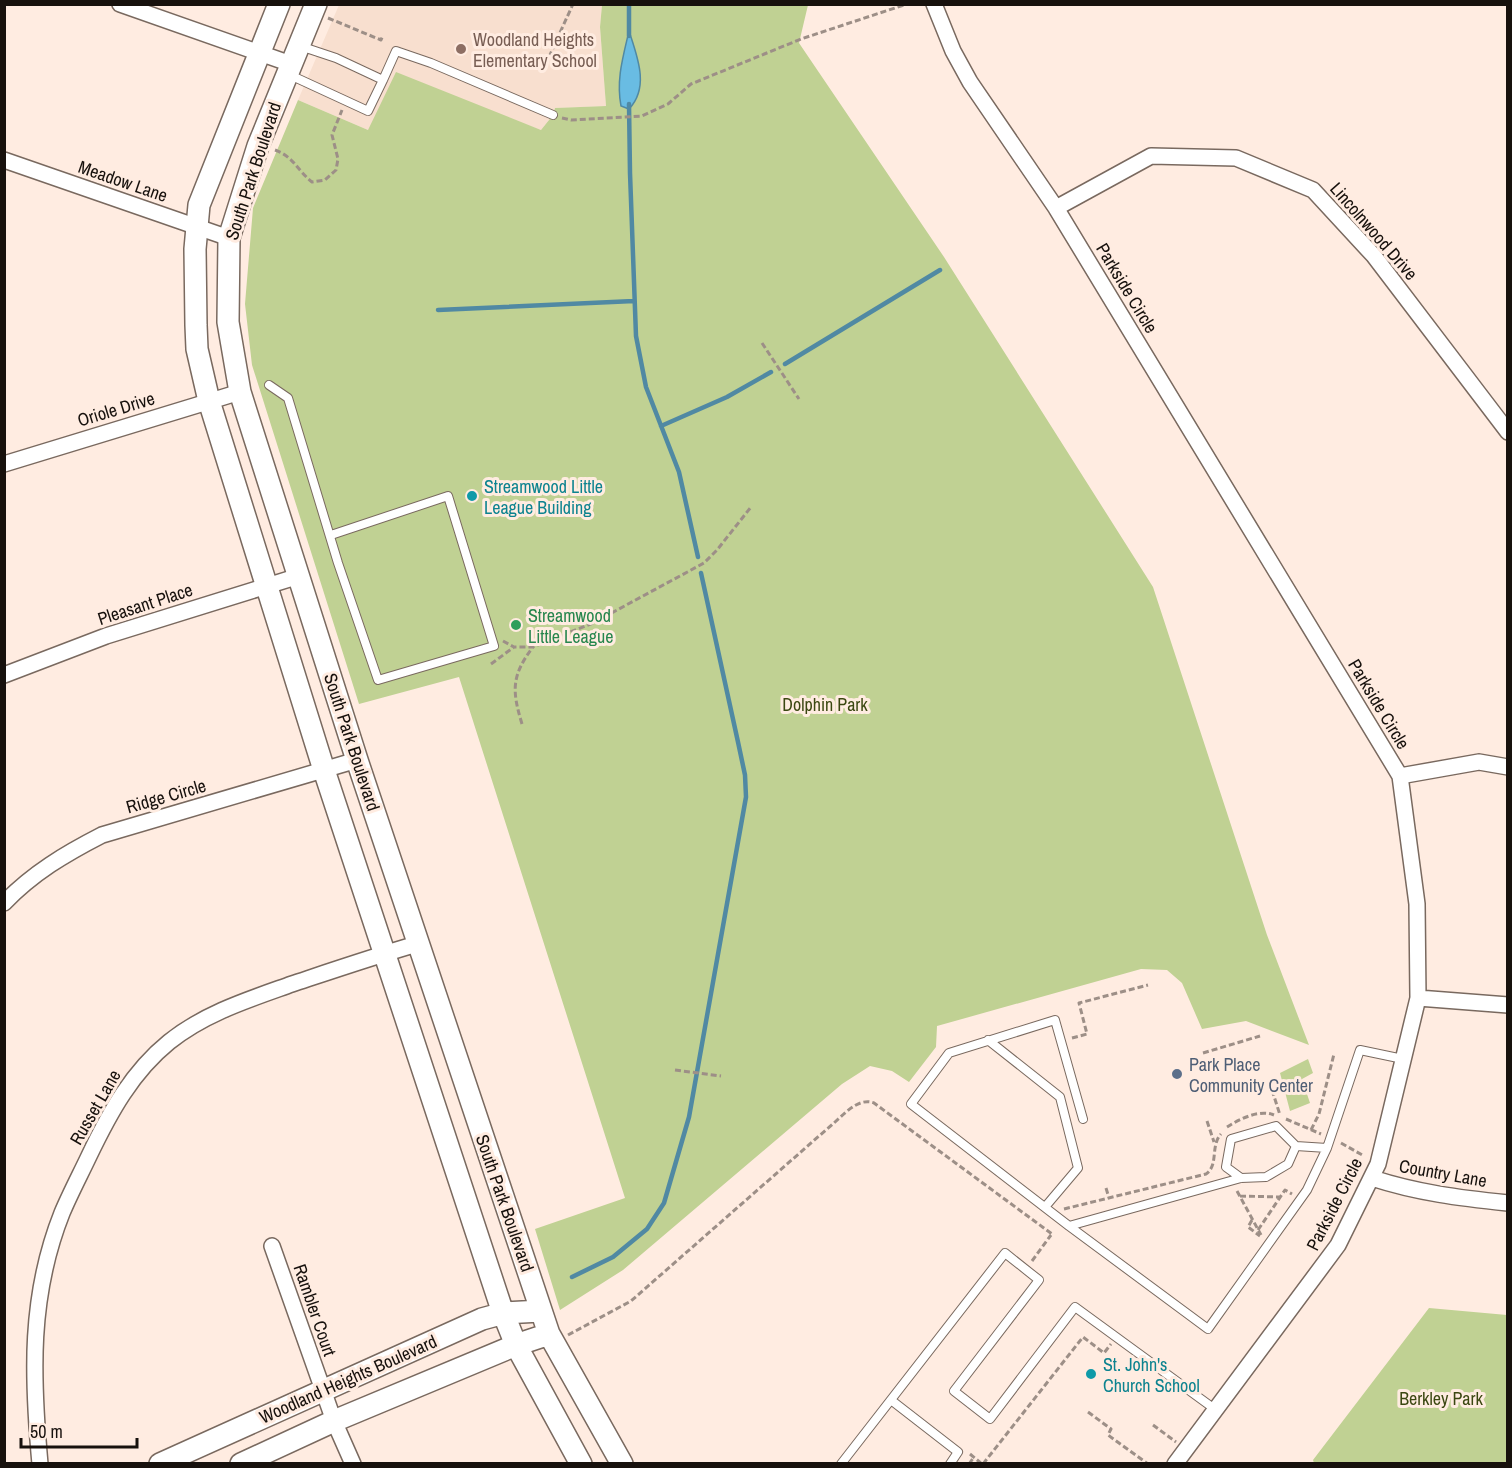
<svg xmlns="http://www.w3.org/2000/svg" width="1512" height="1468" viewBox="0 0 1512 1468" font-family="'Archivo Narrow',sans-serif">
<style>
.built{fill:#f8dfcf}
.green{fill:#c0d193}
.water{fill:#69bce3;stroke:#5089a3;stroke-width:1.5}
.lines{fill:none;stroke-linecap:round;stroke-linejoin:round}
.stream{stroke:#5089a3;stroke-width:4.5}
.lane-casing{stroke:#79695f;stroke-width:10}
.street-casing{stroke:#79695f;stroke-width:18}
.secondary-casing{stroke:#79695f;stroke-width:24}
.path{stroke:#9d8f87;stroke-width:3;stroke-dasharray:6 3;stroke-linecap:butt}
.lane{stroke:#fff;stroke-width:8}
.street{stroke:#fff;stroke-width:15}
.secondary{stroke:#fff;stroke-width:21}
.education-dot{fill:#8d6e63;stroke:#ffece1;stroke-width:2}
.culture-dot{fill:#0f9aa8;stroke:#ffece1;stroke-width:2}
.leisure-dot{fill:#2e9e5b;stroke:#ffece1;stroke-width:2}
.service-dot{fill:#5c6f8a;stroke:#ffece1;stroke-width:2}
.labels{text-anchor:middle;dominant-baseline:central;stroke-width:6;stroke-linejoin:round;paint-order:stroke}
.education-label{font-size:18px;fill:#785e54;stroke:#ffece1;text-anchor:start}
.street-label{font-size:18px;fill:#17110d;stroke:#ffece1}
.culture-label{font-size:18px;fill:#0d838f;stroke:#ffece1;text-anchor:start}
.leisure-label{font-size:18px;fill:#27864d;stroke:#ffece1;text-anchor:start}
.park-label{font-size:18px;fill:#3b4711;stroke:#ffece1}
.service-label{font-size:18px;fill:#4e5e75;stroke:#ffece1;text-anchor:start}
</style>
<rect width="100%" height="100%" fill="#ffece1"/>
<!-- built -->
<path class="built" d="M 339,5 L 602,5 L 600,27 L 606,106 L 555,108 L 553,115 L 541,130 L 497,114 L 368,130 L 298,100 Z"/>
<!-- green -->
<path class="green" d="M 602,5 L 808,5 L 799,43 L 944,257 L 1153,587 L 1267,935 L 1309,1045 L 1246,1021 L 1202,1029 L 1182,983 L 1167,970 L 1141,969 L 937,1026 L 936,1047 L 909,1082 L 892,1071 L 870,1066 L 842,1084 L 623,1270 L 560,1310 L 535,1229 L 625,1198 L 459,677 L 359,704 L 252,365 L 245,304 L 253,208 L 298,100 L 368,130 L 396,72 L 541,130 L 553,115 L 555,108 L 606,106 L 600,27 Z
M 1308,1059 L 1313,1073 L 1302,1079 L 1310,1103 L 1290,1111 L 1280,1073 Z
M 1429,1308 L 1507,1315 L 1507,1463 L 1314,1463 L 1313,1460 Z"/>
<!-- water -->
<path class="water" d="M 629,31 C 637,56 650,87 629,109 L 621,106 C 616,80 623,57 629,31 Z"/>
<g class="lines">
<!-- stream -->
<path class="stream" d="M 629,4 L 629,36
M 629,104 L 630,173 L 636,336 L 646,387 L 679,472 L 698,557
M 438,310 L 634,301
M 785,364 L 940,270
M 661,426 L 727,397 L 771,372
M 572,1277 L 613,1257 L 647,1229 L 664,1203 L 689,1117 L 746,797 L 745,775 L 738,742 L 701,573"/>
<!-- lane casing -->
<g class="lane-casing">
<path id="lane" d="M 290,75 L 368,111 L 383,80 L 336,58 L 300,46
M 383,80 L 396,51 L 431,63 L 553,115
M 269,385 L 288,398 L 338,563 L 378,680 L 494,646 L 448,496 L 331,535
M 988,1040 L 1060,1097 L 1078,1168 L 1045,1207
M 1296,1146 L 1288,1164 L 1266,1177 L 1241,1178 L 1069,1226 L 1208,1329 L 1307,1190 L 1327,1148
M 1241,1178 L 1226,1167 L 1231,1139 L 1276,1126 L 1296,1146 L 1327,1148 L 1360,1050 L 1403,1059
M 1069,1226 L 911,1104 L 949,1053 L 1055,1020 L 1083,1119
M 891,1400 L 958,1452 L 950,1464
M 841,1464 L 1005,1253 L 1039,1280 L 954,1391 L 990,1419 L 1075,1307 L 1216,1410"/>
</g>
<!-- street casing -->
<g class="street-casing">
<path id="street" d="M 120,4 L 291,64
M 934,4 L 953,51 L 970,82 L 1056,208 L 1400,776 L 1417,904 L 1418,998 L 1378,1164 L 1338,1245 L 1175,1464
M 4,160 L 229,238
M 1056,208 L 1151,156 L 1236,158 L 1313,190 L 1374,256 L 1508,432
M 4,464 L 240,392
M 4,675 L 106,636 L 299,576
M 1400,776 L 1479,762 L 1508,767
M 4,903 C 33,873 65,854 102,835 L 357,760
M 1418,998 L 1508,1005
M 1372,1178 C 1418,1193 1460,1198 1508,1203
M 272,1246 L 334,1421 L 353,1464
M 40,1464 C 32,1376 29,1296 62,1213 C 70,1194 80,1175 89,1156 C 110,1112 132,1072 169,1042 C 205,1013 250,999 292,984 C 334,970 375,956 417,944"/>
</g>
<!-- secondary casing -->
<g class="secondary-casing">
<path id="secondary" d="M 279,4 L 199,205 L 195,249 L 196,325 L 197,349 L 209,401 L 324,770 L 502,1310 L 516,1345 L 581,1464
M 316,4 L 258,146 L 229,238 L 228,322 L 240,392 L 357,760 L 549,1334 L 622,1464
M 160,1464 L 482,1319 L 504,1313 L 541,1311
M 241,1464 L 334,1421 L 516,1345 L 549,1334"/>
</g>
<!-- path -->
<path class="path" d="M 328,18 L 381,40 L 383,35
M 549,57 L 573,4
M 562,118 L 571,120 L 642,116 L 668,104 L 691,84 L 801,39 L 907,4
M 275,150 C 294,157 296,169 312,182 L 325,180 L 336,170 L 338,159 L 332,135 L 342,110
M 762,343 L 799,399
M 503,641 L 514,647 L 533,647 L 593,623 L 704,563 L 717,550 L 751,507
M 491,664 L 514,647
M 522,724 C 512,691 511,676 533,647
M 1072,1038 L 1087,1034 L 1079,1003 L 1148,985
M 1203,1053 L 1260,1036
M 675,1070 L 721,1076
M 1272,1090 L 1280,1115
M 1286,1119 L 1321,1134
M 1207,1121 L 1214,1142
M 1227,1127 C 1240,1119 1259,1109 1274,1115
M 1311,1130 L 1319,1114 L 1334,1054
M 1341,1143 L 1364,1156
M 1106,1188 L 1109,1198
M 1237,1191 L 1261,1235
M 1240,1196 L 1280,1197
M 1064,1209 L 1206,1174 C 1219,1165 1210,1146 1221,1134
M 1252,1220 L 1248,1227 L 1260,1236
M 1258,1230 L 1285,1190 L 1292,1194
M 1032,1261 L 1051,1235
M 568,1335 L 631,1301 L 827,1129 C 840,1119 857,1096 874,1103 L 1052,1234
M 1088,1412 L 1111,1429 L 1108,1435 L 1148,1464
M 1153,1425 L 1176,1442
M 970,1454 L 982,1464
M 969,1464 L 974,1457
M 983,1464 L 1083,1337 L 1104,1353 L 1111,1344"/>
<!-- lane -->
<use href="#lane" class="lane"/>
<!-- street -->
<use href="#street" class="street"/>
<!-- secondary -->
<use href="#secondary" class="secondary"/>
</g>
<!-- markers -->
<circle class="education-dot" cx="461" cy="49" r="6"/>
<g class="culture-dot">
<circle cx="472" cy="496" r="6"/>
<circle cx="1091" cy="1374" r="6"/>
</g>
<circle class="leisure-dot" cx="516" cy="625" r="6"/>
<circle class="service-dot" cx="1177" cy="1074" r="6"/>
<g class="labels">
<!-- education labels -->
<g class="education-label">
<text x="473" y="39">Woodland Heights<tspan x="473" dy="21">Elementary School</tspan></text>
</g>
<!-- street labels -->
<g class="street-label">
<text transform="translate(253 171) rotate(-72)">South Park Boulevard</text>
<text transform="translate(123 181) rotate(19)">Meadow Lane</text>
<text transform="translate(1374 231) rotate(49)">Lincolnwood Drive</text>
<text transform="translate(1127 288) rotate(59)">Parkside Circle</text>
<text transform="translate(116 409) rotate(-17)">Oriole Drive</text>
<text transform="translate(145 604) rotate(-18)">Pleasant Place</text>
<text transform="translate(1379 704) rotate(59)">Parkside Circle</text>
<text transform="translate(352 742) rotate(72)">South Park Boulevard</text>
<text transform="translate(166 796) rotate(-16)">Ridge Circle</text>
<text transform="translate(95 1107) rotate(-60)">Russet Lane</text>
<text transform="translate(1443 1173) rotate(10)">Country Lane</text>
<text transform="translate(505 1203) rotate(71)">South Park Boulevard</text>
<text transform="translate(1334 1204) rotate(-63)">Parkside Circle</text>
<text transform="translate(315 1310) rotate(71)">Rambler Court</text>
<text transform="translate(348 1379) rotate(-24)">Woodland Heights Boulevard</text>
</g>
<!-- culture labels -->
<g class="culture-label">
<text x="484" y="486">Streamwood Little<tspan x="484" dy="21">League Building</tspan></text>
<text x="1103" y="1364">St. John's<tspan x="1103" dy="21">Church School</tspan></text>
</g>
<!-- leisure labels -->
<g class="leisure-label">
<text x="528" y="615">Streamwood<tspan x="528" dy="21">Little League</tspan></text>
</g>
<!-- park labels -->
<g class="park-label">
<text x="825" y="704">Dolphin Park</text>
<text x="1441" y="1398">Berkley Park</text>
</g>
<!-- service labels -->
<g class="service-label">
<text x="1189" y="1064">Park Place<tspan x="1189" dy="21">Community Center</tspan></text>
</g>
</g>
<!-- border -->
<rect width="1512" height="1468" fill="none" stroke="#17110d" stroke-width="12"/>
<!-- scale -->
<path d="M21 1438v9h116v-9" fill="none" stroke="#17110d" stroke-width="3"/>
<text x="30" y="1438" font-size="18" fill="#17110d" stroke="#ffece1" stroke-width="4.5" paint-order="stroke">50 m</text>
</svg>
